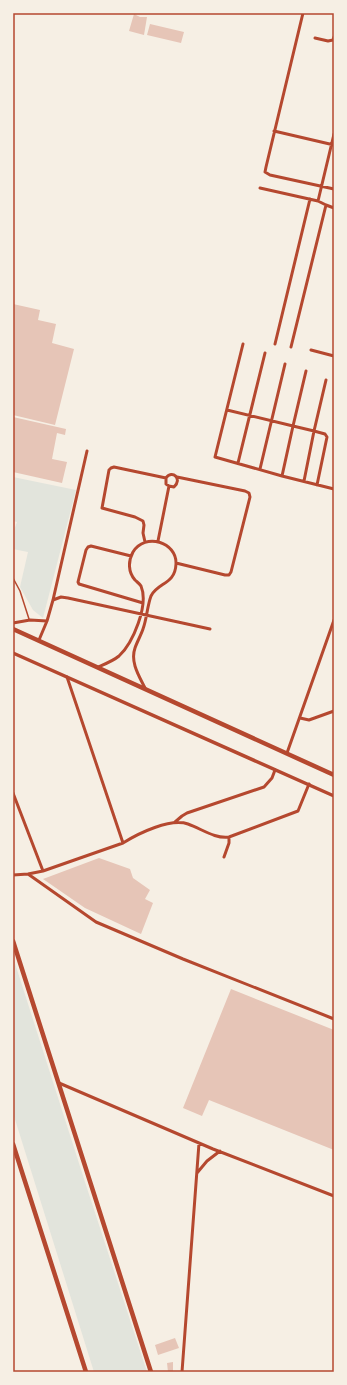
<svg xmlns="http://www.w3.org/2000/svg" width="347" height="1385" viewBox="0 0 347 1385" font-family="Cabin,sans-serif">
<style>
.green{fill:#e2e4dc}
.building{fill:#e6c5b7}
.lines{fill:none;stroke-linecap:round;stroke-linejoin:round}
.service{stroke:#b5482f;stroke-width:1.5}
.minor{stroke:#b5482f;stroke-width:3}
.tertiary{stroke:#b5482f;stroke-width:3.5}
.primary{stroke:#b5482f;stroke-width:4.5}
.neatline{fill:none;stroke:#b5482f;stroke-width:1.5}
</style>
<rect width="100%" height="100%" fill="#f6efe4"/>
<!-- green -->
<path class="green" d="M 13,477 L 76,490 L 43,618 L 33,610 L 20,587 L 28,552 L 13,549 L 13,533 L 17,522 L 13,521 Z
M 13,957 L 85,1182 L 147,1372 L 94,1372 L 13,1113 Z"/>
<!-- building -->
<path class="building" d="M 134,14 L 140,17 L 147,17 L 144,35 L 129,31 Z
M 150,24 L 184,32 L 181,43 L 147,35 Z
M 13,304 L 40,310 L 38,320 L 56,324 L 52,343 L 74,349 L 55,425 L 13,415 Z
M 13,417 L 66,429 L 65,435 L 57,433 L 52,459 L 67,462 L 62,483 L 13,472 Z
M 99,858 L 130,869 L 133,878 L 150,890 L 145,899 L 153,903 L 141,934 L 85,908 L 43,879 Z
M 231,989 L 334,1030 L 334,1150 L 209,1100 L 202,1116 L 183,1108 Z
M 175,1338 L 179,1348 L 158,1355 L 155,1345 Z
M 173,1362 L 173,1372 L 168,1372 L 167,1363 Z"/>
<g class="lines">
<!-- service -->
<path class="service" d="M 13,578 L 20,591 L 29,619"/>
<!-- minor -->
<path class="minor" d="M 303,13 L 266,167 L 265,172 L 270,175 L 334,189
M 315,38 L 328,41 L 333,40 L 334,37
M 274,131 L 334,145
M 260,188 L 318,201 L 326,205 L 334,208
M 318,201 L 334,134
M 243,344 L 215,457 L 282,476 L 293,426 L 314,431 L 304,481
M 275,344 L 310,199
M 291,347 L 326,205
M 311,350 L 334,356
M 227,410 L 293,426 L 306,371
M 238,463 L 265,353
M 260,469 L 285,364
M 282,476 L 334,489
M 317,485 L 327,437 L 325,434 L 314,431 L 326,380
M 158,541 L 169,486 L 166,484 L 166,478 C 172,469 183,479 174,487 L 169,486
M 145,542 L 143,533 L 144,525 L 143,521 L 135,517 L 102,508 L 109,470 L 111,468 L 114,467 L 166,478
M 131,556 L 91,546 L 88,547 L 86,550 L 78,582 L 79,584 L 143,603
M 176,563 L 225,575 L 229,575 L 231,572 L 250,497 L 249,493 L 245,491 L 177,477
M 53,600 L 61,597 L 68,598 L 210,629
M 13,623 L 30,620 L 47,621
M 39,640 L 47,621 L 53,600 L 87,451
M 98,667 C 105,664 113,661 119,656 C 133,643 149,605 141,586 C 140,584 137,582 135,580 C 128,572 128,561 133,552 C 145,532 177,542 176,564 C 175,585 158,582 151,596 C 147,607 147,618 143,629 C 141,635 137,642 135,648 C 130,662 139,676 145,688
M 67,677 L 123,843
M 300,718 L 309,720 L 334,711
M 287,753 L 334,620
M 13,793 L 43,871
M 175,822 L 182,816 L 187,813 L 264,787 L 272,778 L 275,770
M 224,857 L 229,843 L 229,837
M 28,874 L 96,922 L 183,959 L 334,1019
M 13,875 L 28,874 L 43,871 L 123,843 C 139,833 170,818 188,824 C 202,829 215,839 229,837 L 298,811 L 309,784
M 59,1083 L 213,1149 L 334,1196
M 197,1173 L 207,1161 L 220,1151
M 182,1372 L 199,1143"/>
<!-- tertiary -->
<path class="tertiary" d="M 13,653 L 334,796"/>
<!-- primary -->
<path class="primary" d="M 13,629 L 334,775
M 13,941 L 151,1372
M 13,1144 L 86,1372"/>
</g>
<!-- border -->
<rect width="347" height="1385" fill="none" stroke="#f6efe4" stroke-width="28"/>
<rect x="14" y="14" width="319" height="1357" class="neatline"/>
</svg>
